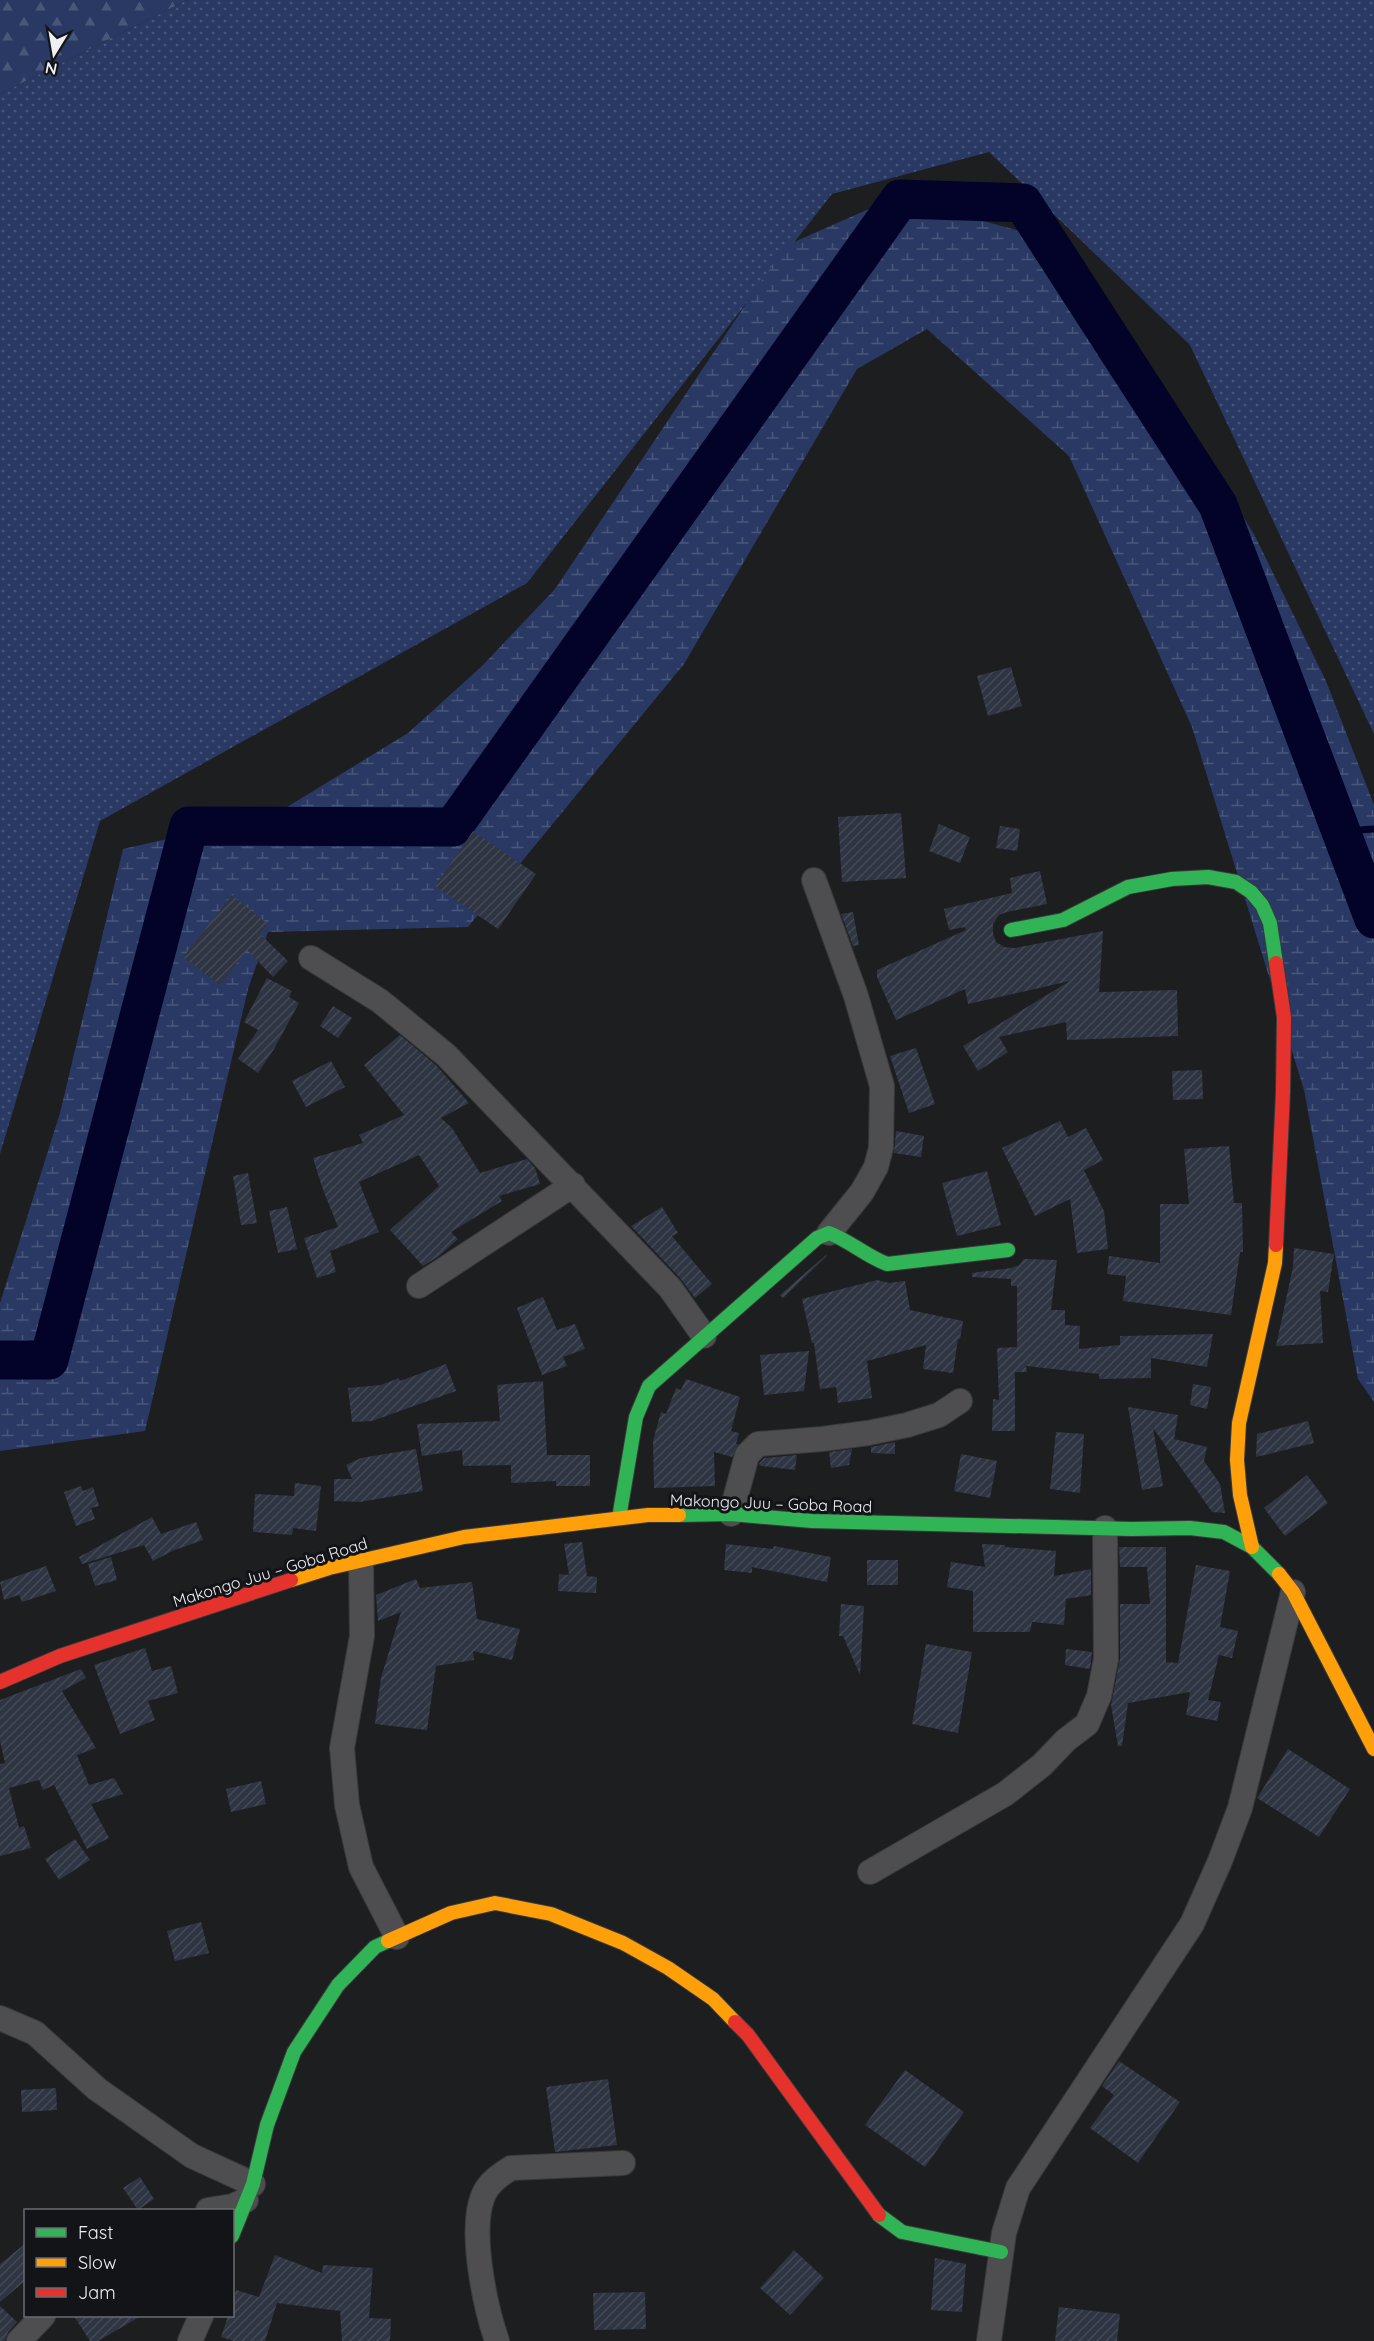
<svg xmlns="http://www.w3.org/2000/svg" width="1374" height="2341" viewBox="0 0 1374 2341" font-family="Quicksand,sans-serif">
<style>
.grass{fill:url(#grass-dots)}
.forest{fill:url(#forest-firs)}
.wetland{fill:url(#wetland-marsh)}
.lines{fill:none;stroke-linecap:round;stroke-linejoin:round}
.stream{stroke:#030329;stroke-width:7}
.river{stroke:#030329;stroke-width:39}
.building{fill:url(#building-hatch)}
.street-casing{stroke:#393a3b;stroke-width:26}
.fast-casing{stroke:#393a3b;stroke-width:16}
.slow-casing{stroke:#393a3b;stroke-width:16}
.jam-casing{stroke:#393a3b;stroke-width:16}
.street{stroke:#4e4e51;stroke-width:24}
.fast{stroke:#30b455;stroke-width:14}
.slow{stroke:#ff9f0a;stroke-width:14}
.jam{stroke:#e5322d;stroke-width:14}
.labels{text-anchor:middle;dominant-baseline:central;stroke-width:6;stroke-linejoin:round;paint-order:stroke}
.street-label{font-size:16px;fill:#eeeff3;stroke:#121418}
</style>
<defs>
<pattern id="grass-dots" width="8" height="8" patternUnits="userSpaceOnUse" patternTransform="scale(1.5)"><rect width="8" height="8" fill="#293963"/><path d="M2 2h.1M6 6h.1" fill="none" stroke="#48567a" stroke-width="1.8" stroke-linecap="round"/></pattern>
<pattern id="forest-firs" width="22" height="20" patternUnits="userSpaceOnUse" patternTransform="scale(1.5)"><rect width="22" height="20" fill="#293963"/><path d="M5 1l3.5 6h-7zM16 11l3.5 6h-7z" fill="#48567a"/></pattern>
<pattern id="wetland-marsh" width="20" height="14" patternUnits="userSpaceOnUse" patternTransform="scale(1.5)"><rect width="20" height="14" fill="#293963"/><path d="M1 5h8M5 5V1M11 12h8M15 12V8" fill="none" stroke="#48567a"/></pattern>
<pattern id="building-hatch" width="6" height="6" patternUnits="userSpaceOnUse" patternTransform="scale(1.5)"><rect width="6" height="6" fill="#303543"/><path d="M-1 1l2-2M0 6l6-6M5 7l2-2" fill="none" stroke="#444955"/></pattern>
</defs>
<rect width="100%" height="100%" fill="#1c1e20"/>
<!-- grass -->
<path class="grass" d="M 187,0 L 1374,0 L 1374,734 L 1190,345 L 989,152 L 832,194 L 527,583 L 100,821 L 0,1154 L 0,94 Z"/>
<!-- forest -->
<path class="forest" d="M 0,0 L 187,0 L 0,94 Z"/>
<!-- wetland -->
<path class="wetland" d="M 896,197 L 1045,238 L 1098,304 L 1202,449 L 1255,536 L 1326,681 L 1374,805 L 1374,1402 L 1358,1379 L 1304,1090 L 1192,727 L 1069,456 L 927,329 L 857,369 L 684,664 L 468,927 L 268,932 L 248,989 L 145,1431 L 0,1451 L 0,1303 L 60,1113 L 123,849 L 274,815 L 408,733 L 482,666 L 555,589 L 785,246 Z"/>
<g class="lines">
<!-- stream -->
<path class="stream" d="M 1341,831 L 1374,829"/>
<!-- river -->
<path class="river" d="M 0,1360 L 49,1360 L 189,826 L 453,827 L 900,199 L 1023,203 L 1218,505 L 1374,919"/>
</g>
<!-- building -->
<path class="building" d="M 1011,667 L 1022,706 L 988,716 L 977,676 Z
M 901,813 L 906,878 L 842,882 L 838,817 Z
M 939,824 L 970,837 L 960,863 L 929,851 Z
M 1000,826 L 1020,829 L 1017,851 L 996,848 Z
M 473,831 L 536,874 L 498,929 L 435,886 Z
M 1040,871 L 1047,904 L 1007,912 L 999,915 L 993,924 L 993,933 L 996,942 L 1004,947 L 1015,948 L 1103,931 L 1099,992 L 1177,990 L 1178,1036 L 1067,1040 L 1066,1022 L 999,1037 L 1008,1052 L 978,1071 L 963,1046 L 1070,981 L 968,1004 L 965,989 L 896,1020 L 877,977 L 877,970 L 966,930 L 965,927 L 949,930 L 944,909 L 1012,893 L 1010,878 Z
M 232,895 L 268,924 L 260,934 L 288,961 L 273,977 L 247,950 L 220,985 L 183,957 Z
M 853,912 L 859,945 L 853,946 L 841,914 Z
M 267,978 L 292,991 L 289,997 L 299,1003 L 274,1049 L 258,1073 L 238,1059 L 258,1030 L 244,1022 Z
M 333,1006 L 352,1018 L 338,1038 L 320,1026 Z
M 400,1035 L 436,1065 L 469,1103 L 441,1118 L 452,1128 L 480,1173 L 527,1159 L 535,1168 L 540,1184 L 499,1196 L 502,1201 L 451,1232 L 458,1239 L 439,1256 L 423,1266 L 390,1230 L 439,1186 L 419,1155 L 359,1182 L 379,1232 L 330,1251 L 336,1272 L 317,1278 L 304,1238 L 338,1227 L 322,1187 L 313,1158 L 363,1143 L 359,1135 L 404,1115 L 364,1065 Z
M 916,1048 L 935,1104 L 909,1113 L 890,1056 Z
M 331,1061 L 345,1087 L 306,1107 L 292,1081 Z
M 1202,1070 L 1203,1099 L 1173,1100 L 1172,1071 Z
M 1060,1121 L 1068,1137 L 1086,1128 L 1103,1160 L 1084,1170 L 1104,1211 L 1108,1249 L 1077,1253 L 1070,1199 L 1035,1216 L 1002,1148 Z
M 896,1131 L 924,1136 L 921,1157 L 894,1153 Z
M 1229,1146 L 1234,1203 L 1242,1203 L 1243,1252 L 1240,1252 L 1231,1315 L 1123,1301 L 1126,1276 L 1107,1274 L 1109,1256 L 1160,1263 L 1160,1204 L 1189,1204 L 1184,1149 Z
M 987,1171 L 1001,1225 L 957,1236 L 942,1183 Z
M 248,1173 L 257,1223 L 241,1225 L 233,1176 Z
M 287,1207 L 297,1249 L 278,1253 L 269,1211 Z
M 662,1207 L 678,1233 L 672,1236 L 712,1284 L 695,1298 L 680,1278 L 631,1226 Z
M 1294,1248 L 1334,1254 L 1328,1292 L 1320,1291 L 1323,1343 L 1276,1346 L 1293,1267 Z
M 826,1255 L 827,1256 L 783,1298 L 780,1295 Z
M 1024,1259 L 1057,1260 L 1051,1310 L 1065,1310 L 1065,1325 L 1080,1326 L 1079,1349 L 1120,1345 L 1120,1336 L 1213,1334 L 1207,1367 L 1151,1358 L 1151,1378 L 1099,1379 L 1099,1374 L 1026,1366 L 1027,1372 L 1015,1372 L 1015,1431 L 992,1431 L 993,1399 L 999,1400 L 997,1348 L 1017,1347 L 1017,1286 L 1011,1286 L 1011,1279 L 972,1277 L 972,1273 L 1011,1268 L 1019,1265 Z
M 877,1280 L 889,1283 L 905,1281 L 910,1310 L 963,1321 L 960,1339 L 958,1339 L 953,1373 L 923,1369 L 926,1345 L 867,1361 L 872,1398 L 838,1403 L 836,1387 L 820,1389 L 814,1343 L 812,1343 L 802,1299 Z
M 543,1297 L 557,1330 L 575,1324 L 585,1349 L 563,1357 L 567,1366 L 542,1375 L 517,1308 Z
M 809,1351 L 804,1391 L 764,1395 L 760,1355 Z
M 446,1364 L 456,1391 L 372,1421 L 352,1422 L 348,1388 L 381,1385 L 399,1378 L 400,1381 Z
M 686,1379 L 740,1397 L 731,1431 L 739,1433 L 736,1444 L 738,1444 L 732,1457 L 714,1452 L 715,1486 L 654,1488 L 653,1441 L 661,1412 L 666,1414 L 676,1388 L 681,1390 Z
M 543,1381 L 547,1455 L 590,1455 L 590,1486 L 556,1486 L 556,1481 L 511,1483 L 511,1465 L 463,1466 L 462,1450 L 422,1456 L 417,1424 L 500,1421 L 497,1385 Z
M 1193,1384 L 1211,1387 L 1207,1409 L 1190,1405 Z
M 1128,1407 L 1178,1415 L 1174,1439 L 1207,1447 L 1204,1461 L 1220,1484 L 1225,1513 L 1212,1512 L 1153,1428 L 1163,1486 L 1142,1490 Z
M 1308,1421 L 1314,1443 L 1256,1457 L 1257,1434 Z
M 1056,1432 L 1084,1434 L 1080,1493 L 1050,1489 Z
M 895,1442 L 895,1454 L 871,1453 L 871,1447 Z
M 416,1449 L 423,1491 L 360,1502 L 334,1501 L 334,1479 L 352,1479 L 346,1465 L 361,1458 Z
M 852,1449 L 849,1465 L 831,1468 L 829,1452 Z
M 961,1454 L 997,1461 L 990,1498 L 954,1491 Z
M 797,1455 L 795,1470 L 761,1466 L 759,1464 L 764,1458 Z
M 1307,1475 L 1328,1503 L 1285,1536 L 1264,1508 Z
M 295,1483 L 321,1486 L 316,1531 L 293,1528 L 292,1535 L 253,1532 L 255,1494 L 294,1496 Z
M 81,1486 L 83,1491 L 93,1487 L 99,1506 L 91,1508 L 95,1519 L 76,1526 L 64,1492 Z
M 152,1517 L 161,1534 L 196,1522 L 203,1540 L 172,1551 L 153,1561 L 144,1545 L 82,1564 L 79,1557 Z
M 582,1542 L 587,1576 L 597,1577 L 596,1593 L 558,1591 L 559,1574 L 569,1575 L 564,1544 Z
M 726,1544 L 773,1549 L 774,1546 L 831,1557 L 827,1582 L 752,1567 L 752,1573 L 724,1570 Z
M 982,1544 L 1005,1545 L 1005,1547 L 1056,1551 L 1054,1576 L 1091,1569 L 1091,1595 L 1066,1599 L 1064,1625 L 1032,1622 L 1030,1632 L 973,1632 L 973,1591 L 947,1587 L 951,1562 L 985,1567 Z
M 1119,1547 L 1166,1547 L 1166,1662 L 1178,1663 L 1196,1565 L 1230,1571 L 1220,1627 L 1238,1631 L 1232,1658 L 1219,1655 L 1208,1700 L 1221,1702 L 1217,1721 L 1186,1715 L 1190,1692 L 1128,1703 L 1122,1746 L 1118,1746 L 1111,1705 L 1120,1659 L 1120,1604 L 1150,1604 L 1147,1567 L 1120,1567 Z
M 111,1557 L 117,1580 L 95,1586 L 88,1564 Z
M 867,1560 L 898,1560 L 898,1585 L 867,1585 Z
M 46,1566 L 56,1591 L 22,1602 L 19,1595 L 4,1600 L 0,1582 Z
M 416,1579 L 420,1588 L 472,1582 L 477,1619 L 520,1629 L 512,1660 L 473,1651 L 474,1660 L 436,1666 L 427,1730 L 375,1724 L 381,1678 L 401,1612 L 378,1621 L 376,1595 Z
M 841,1604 L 864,1606 L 860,1675 L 843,1636 L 839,1636 Z
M 926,1644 L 972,1652 L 958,1733 L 912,1724 Z
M 145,1648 L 152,1671 L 171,1666 L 178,1693 L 148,1701 L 155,1720 L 120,1734 L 94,1665 Z
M 1066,1649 L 1092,1652 L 1090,1669 L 1065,1665 Z
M 81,1669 L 86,1678 L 62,1691 L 96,1748 L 77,1755 L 89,1785 L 114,1778 L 123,1794 L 91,1804 L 109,1838 L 87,1849 L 54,1785 L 43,1790 L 39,1780 L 9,1788 L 19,1828 L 24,1826 L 31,1848 L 0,1856 L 0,1764 L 5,1763 L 0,1741 L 0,1700 Z
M 1288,1749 L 1350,1789 L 1319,1837 L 1257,1798 Z
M 261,1781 L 266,1804 L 231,1812 L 226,1789 Z
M 75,1839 L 90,1860 L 59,1880 L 45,1859 Z
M 201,1922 L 209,1953 L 175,1961 L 167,1931 Z
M 1119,2061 L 1180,2102 L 1138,2163 L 1090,2128 L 1114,2095 L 1102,2086 Z
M 905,2070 L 964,2112 L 925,2167 L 865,2125 Z
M 608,2079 L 617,2145 L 555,2152 L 546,2087 Z
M 56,2088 L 57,2110 L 22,2112 L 21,2090 Z
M 140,2177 L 154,2199 L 138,2210 L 123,2188 Z
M 26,2243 L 26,2280 L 0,2302 L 0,2264 Z
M 794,2250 L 824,2278 L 790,2315 L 760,2288 Z
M 275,2255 L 322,2273 L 323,2265 L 373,2268 L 369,2318 L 391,2319 L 390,2341 L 342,2341 L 340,2311 L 277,2303 L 265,2341 L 234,2341 L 221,2337 L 228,2316 L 232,2316 L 232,2302 L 236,2290 L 259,2297 Z
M 935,2258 L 966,2264 L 962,2312 L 931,2310 Z
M 645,2292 L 646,2329 L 594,2330 L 593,2293 Z
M 0,2306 L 17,2322 L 8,2332 L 5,2341 L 0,2341 Z
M 1059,2307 L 1120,2314 L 1117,2341 L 1055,2341 Z
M 74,2316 L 141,2316 L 98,2341 L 90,2341 Z"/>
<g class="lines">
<!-- street casing -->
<g class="street-casing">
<path id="street" d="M 814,880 L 856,996 L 882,1086 L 881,1148 L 876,1167 L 862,1192 L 829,1233
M 311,958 L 380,1001 L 446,1055 L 670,1288 L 704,1336
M 419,1286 L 573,1185
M 731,1514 L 747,1455 L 758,1444 L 822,1439 L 868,1433 L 907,1425 L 939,1415 L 960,1401
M 361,1561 L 362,1636 L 342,1748 L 347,1805 L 361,1867 L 397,1937
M 870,1872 L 1005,1794 L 1042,1765 L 1066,1740 L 1087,1724 L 1099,1696 L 1106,1659 L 1105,1528
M 0,2018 L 35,2033 L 97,2089 L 192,2156 L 253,2184
M 208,2210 L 233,2206 L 246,2200
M 19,2341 L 43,2316
M 190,2341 L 201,2316
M 497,2341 C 485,2306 469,2231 483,2196 C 488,2183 500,2175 511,2168 L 623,2163
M 989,2341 L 1004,2233 L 1018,2188 L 1192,1924 L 1220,1861 L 1240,1808 L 1293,1592"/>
</g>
<!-- fast casing -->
<g class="fast-casing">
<path id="fast" d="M 1011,930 L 1063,920 L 1128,887 L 1172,879 L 1208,877 L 1236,882 L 1251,892 L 1262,905 L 1270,923 L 1276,963
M 679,1515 L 731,1514 L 812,1521 L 1131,1529 L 1190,1528 L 1224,1532 L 1252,1547 L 1279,1574
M 619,1518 L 636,1417 L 649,1386 L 817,1238 L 829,1233 C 850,1241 866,1256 887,1264 L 1008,1250
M 879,2215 L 902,2232 L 1001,2252
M 232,2236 L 253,2184 L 267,2125 L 294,2052 L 338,1985 L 375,1947 L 388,1941"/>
</g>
<!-- slow casing -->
<g class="slow-casing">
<path id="slow" d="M 1252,1547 L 1240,1495 L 1237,1460 L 1239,1423 L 1275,1263 L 1276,1245
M 1279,1574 L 1293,1592 L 1374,1749
M 291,1580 L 329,1568 L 464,1537 L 648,1515 L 679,1515
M 388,1941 L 451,1913 L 495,1903 L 551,1914 L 623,1943 L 668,1968 L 713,1999 L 735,2022"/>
</g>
<!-- jam casing -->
<g class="jam-casing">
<path id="jam" d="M 1276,1245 L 1283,1092 L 1284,1017 L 1276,963
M 0,1682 L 60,1656 L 291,1580
M 735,2022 L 748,2035 L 879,2215"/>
</g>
<!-- street -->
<use href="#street" class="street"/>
<!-- fast -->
<use href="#fast" class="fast"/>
<!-- slow -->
<use href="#slow" class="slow"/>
<!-- jam -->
<use href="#jam" class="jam"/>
</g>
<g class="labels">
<!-- street labels -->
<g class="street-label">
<text transform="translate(771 1503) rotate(2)">Makongo Juu – Goba Road</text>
<text transform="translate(270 1572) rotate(-17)">Makongo Juu – Goba Road</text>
</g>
</g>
<!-- legend -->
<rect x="24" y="2209" width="210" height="108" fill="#121418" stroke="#6a6c70" stroke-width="1.5"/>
<rect x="36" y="2228" width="30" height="9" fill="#30b455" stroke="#6a6c70" stroke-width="1.5"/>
<text x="78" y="2239" font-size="18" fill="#eeeff3">Fast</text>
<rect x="36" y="2258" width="30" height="9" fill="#ff9f0a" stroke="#6a6c70" stroke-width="1.5"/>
<text x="78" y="2269" font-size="18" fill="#eeeff3">Slow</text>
<rect x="36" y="2288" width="30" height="9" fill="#e5322d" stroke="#6a6c70" stroke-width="1.5"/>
<text x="78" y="2299" font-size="18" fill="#eeeff3">Jam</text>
<!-- north arrow -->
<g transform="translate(54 54) rotate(191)" stroke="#121418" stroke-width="4.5" paint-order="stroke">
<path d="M0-4.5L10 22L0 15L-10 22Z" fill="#eeeff3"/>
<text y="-9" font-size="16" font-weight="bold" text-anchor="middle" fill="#eeeff3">N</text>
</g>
</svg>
